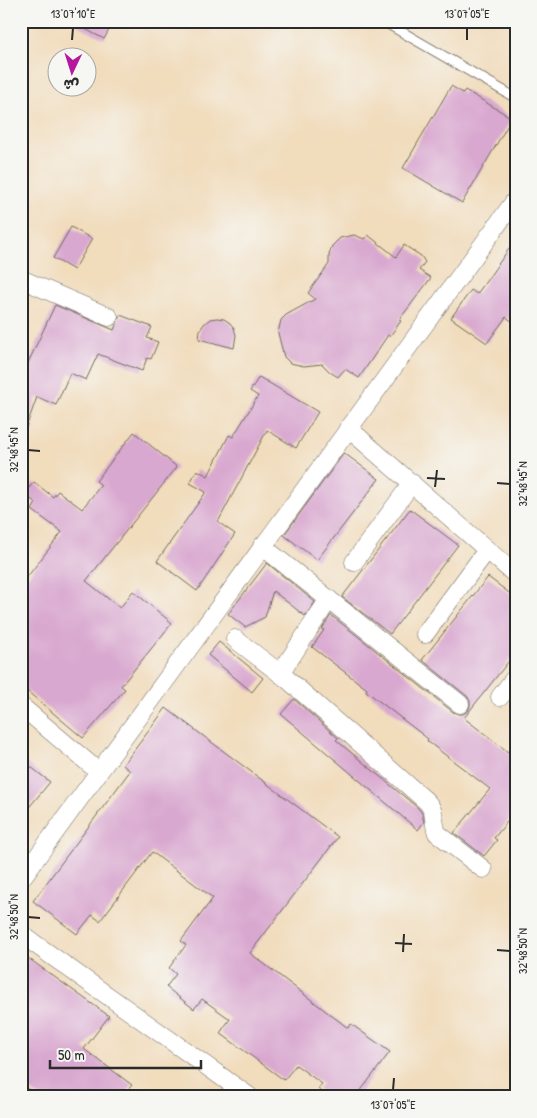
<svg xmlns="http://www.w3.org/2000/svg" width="537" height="1118" viewBox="0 0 537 1118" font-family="'Patrick Hand','Playpen Sans Arabic',sans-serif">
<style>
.building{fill:#d9a8d0}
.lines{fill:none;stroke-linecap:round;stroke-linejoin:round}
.lane-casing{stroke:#70695e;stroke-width:11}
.street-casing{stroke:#70695e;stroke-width:19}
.lane{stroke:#fff;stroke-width:9}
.street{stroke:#fff;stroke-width:18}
.ticks{fill:none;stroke:#2b2b2b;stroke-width:2}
.neatline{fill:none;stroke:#2b2b2b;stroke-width:2}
.ticks-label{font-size:12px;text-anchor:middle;fill:#2b2b2b}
</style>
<rect width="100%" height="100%" fill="#f6f6f2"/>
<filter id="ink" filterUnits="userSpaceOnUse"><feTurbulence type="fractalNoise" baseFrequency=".02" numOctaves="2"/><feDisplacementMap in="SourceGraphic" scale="10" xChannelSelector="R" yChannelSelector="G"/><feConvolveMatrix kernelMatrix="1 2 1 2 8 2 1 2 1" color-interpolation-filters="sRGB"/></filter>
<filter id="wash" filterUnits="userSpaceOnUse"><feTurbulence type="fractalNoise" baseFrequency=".0096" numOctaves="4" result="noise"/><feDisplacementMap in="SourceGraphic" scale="20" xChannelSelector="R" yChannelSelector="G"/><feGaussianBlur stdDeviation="1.12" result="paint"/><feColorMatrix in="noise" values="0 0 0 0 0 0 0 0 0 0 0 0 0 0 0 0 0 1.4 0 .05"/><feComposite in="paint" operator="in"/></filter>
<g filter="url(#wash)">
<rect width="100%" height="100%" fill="#f1dcbc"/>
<g id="blocks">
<!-- building -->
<path class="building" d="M 70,21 L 114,21 L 104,39 Z
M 451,86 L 463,93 L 465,90 L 512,118 L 462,203 L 403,168 Z
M 71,227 L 92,239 L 74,270 L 53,258 Z
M 354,235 L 364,239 L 368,235 L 396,257 L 404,245 L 421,256 L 425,262 L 419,270 L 431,278 L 399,320 L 401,321 L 390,336 L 388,335 L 359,378 L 345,369 L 338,377 L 330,372 L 322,364 L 304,366 L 290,363 L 284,357 L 278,333 L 281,320 L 286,315 L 315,299 L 308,293 L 329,264 L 329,255 L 332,246 L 340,238 Z
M 516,239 L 516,324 L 506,317 L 487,343 L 451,318 L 471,290 L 477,294 Z
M 55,305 L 114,330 L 120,315 L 152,327 L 147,338 L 158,342 L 151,359 L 147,358 L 142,371 L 98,354 L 86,380 L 70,373 L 56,405 L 37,397 L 23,436 L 21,435 L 21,374 L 26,362 L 28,363 Z
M 217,318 L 224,319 L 230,323 L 234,328 L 236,335 L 234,348 L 199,339 L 200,330 L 204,324 L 210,319 Z
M 259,377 L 318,412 L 296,448 L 267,430 L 218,522 L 235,534 L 197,591 L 157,561 L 206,492 L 190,483 L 197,470 L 208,476 L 229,435 L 233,437 L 258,396 L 250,391 Z
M 134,432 L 177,467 L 86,581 L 120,608 L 133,591 L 172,623 L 121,686 L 125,689 L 83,738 L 21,686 L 21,585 L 62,532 L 32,510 L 36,503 L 24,494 L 34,482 L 53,497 L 58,491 L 82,509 L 101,485 L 96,481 Z
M 344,453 L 379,479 L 317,560 L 284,535 Z
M 410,509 L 458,545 L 390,634 L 342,597 Z
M 267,563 L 315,602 L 305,616 L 273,591 L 265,617 L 245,627 L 228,614 Z
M 488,577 L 516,598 L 516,652 L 464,718 L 516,758 L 516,811 L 494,838 L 497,840 L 484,856 L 454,833 L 490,789 L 427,741 L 428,739 L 366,691 L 367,689 L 312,647 L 324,630 L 322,629 L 331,615 L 453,712 L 458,714 L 463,714 L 468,711 L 470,706 L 470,701 L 467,696 L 422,660 Z
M 219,642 L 263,678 L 252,692 L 208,655 Z
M 294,699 L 338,738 L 336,740 L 418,808 L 422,813 L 424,822 L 418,830 L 281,714 Z
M 166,708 L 338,837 L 250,953 L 348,1028 L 351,1024 L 390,1052 L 356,1097 L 328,1097 L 318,1089 L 322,1084 L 296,1065 L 284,1080 L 220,1033 L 230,1019 L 202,999 L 194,1009 L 166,987 L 176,974 L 169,968 L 186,945 L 181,941 L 213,898 L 152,852 L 100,921 L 92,915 L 77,934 L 33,901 L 130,771 L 123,765 Z
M 21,759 L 50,782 L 21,817 Z
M 21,953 L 109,1016 L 84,1049 L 132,1085 L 122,1097 L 39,1097 L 21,1084 Z"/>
</g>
</g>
<g filter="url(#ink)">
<use href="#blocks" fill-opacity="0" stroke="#70695e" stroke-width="1"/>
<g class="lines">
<!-- lane casing -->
<g class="lane-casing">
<path id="lane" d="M 383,21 L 516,98"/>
</g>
<!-- street casing -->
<g class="street-casing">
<path id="street" d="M 21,279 L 109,317
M 348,428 L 516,575
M 262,546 L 460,704
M 354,562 L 412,483
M 425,634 L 487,550
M 235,639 L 286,678 L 426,801 C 437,812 432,820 437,833 L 483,869
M 280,674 L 329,599
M 500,697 L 516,676
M 21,706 L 99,772
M 21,879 L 516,199
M 21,934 L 250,1097"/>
</g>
<!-- lane -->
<use href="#lane" class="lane"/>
<!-- street -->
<use href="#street" class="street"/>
</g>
</g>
<!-- ticks -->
<path class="ticks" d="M 72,40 L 73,28M 467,40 L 467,28M 28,450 L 40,451M 427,478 L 445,479M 497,483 L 510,484M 435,487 L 437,470M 28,917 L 40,918M 395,943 L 412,944M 497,950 L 510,951M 403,952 L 404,934M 393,1090 L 394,1078"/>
<!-- margin -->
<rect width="537" height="1118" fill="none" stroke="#f6f6f2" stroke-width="55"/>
<!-- north arrow -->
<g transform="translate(72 72) rotate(184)"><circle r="24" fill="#f6f6f2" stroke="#a5a5a2"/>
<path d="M0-4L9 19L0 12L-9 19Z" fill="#b5179e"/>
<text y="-8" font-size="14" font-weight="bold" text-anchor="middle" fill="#2b2b2b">ش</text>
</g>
<!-- scale -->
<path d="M50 1060v8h151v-8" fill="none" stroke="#2b2b2b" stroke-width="2.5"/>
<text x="58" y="1060" font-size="15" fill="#2b2b2b" stroke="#f6f6f2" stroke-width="4" paint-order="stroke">50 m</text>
<rect x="28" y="28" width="482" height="1062" class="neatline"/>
<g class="ticks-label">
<text x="73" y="18">13°07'10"E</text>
<text x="467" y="18">13°07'05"E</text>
<text transform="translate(14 450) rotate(-90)" y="4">32°48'45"N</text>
<text transform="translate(523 484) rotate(-90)" y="4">32°48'45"N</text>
<text transform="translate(14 917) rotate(-90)" y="4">32°48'50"N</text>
<text transform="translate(523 951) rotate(-90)" y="4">32°48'50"N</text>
<text x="393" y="1109">13°07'05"E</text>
</g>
</svg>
